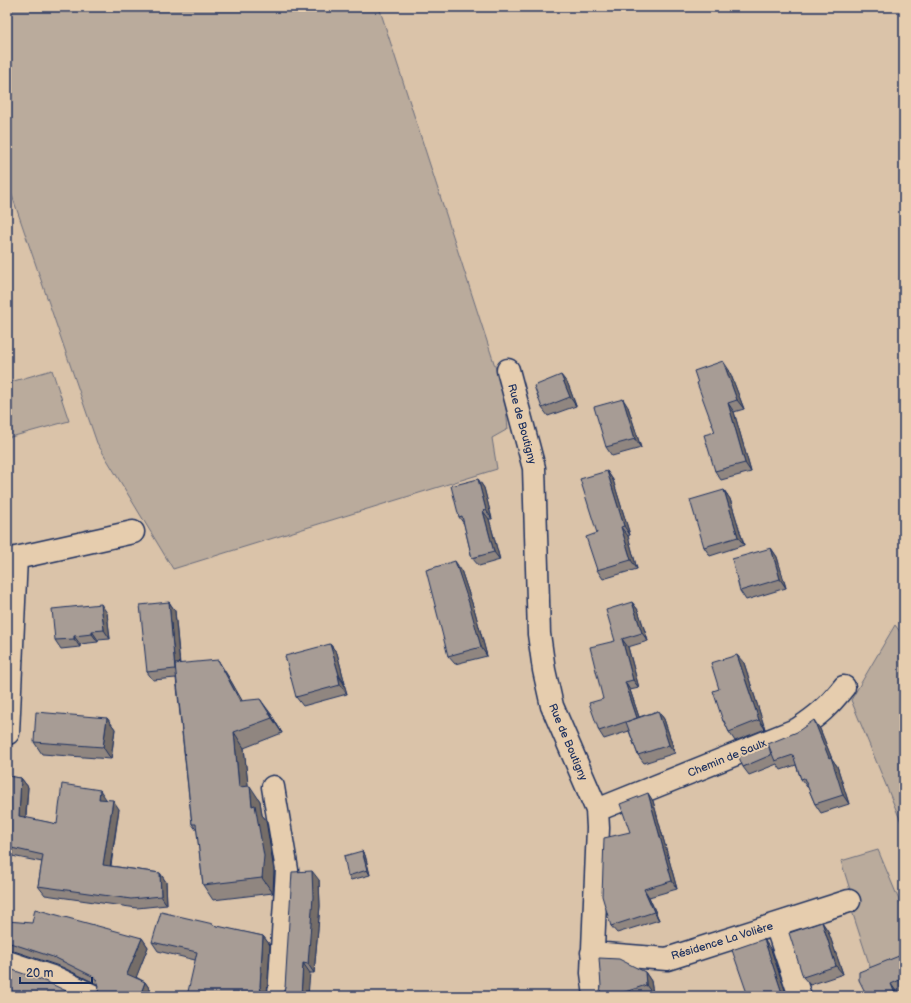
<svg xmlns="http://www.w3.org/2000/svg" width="911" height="1003" viewBox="0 0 911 1003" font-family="'Balsamiq Sans',sans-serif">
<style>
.green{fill:#baab9c;stroke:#6a6d7d}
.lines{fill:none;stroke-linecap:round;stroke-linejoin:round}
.minor-casing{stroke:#1b2f5e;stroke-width:25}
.major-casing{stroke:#1b2f5e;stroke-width:25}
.minor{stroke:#e6cdae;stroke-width:22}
.major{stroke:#e6cdae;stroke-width:22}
.wall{fill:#908680;stroke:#1b2f5e}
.shaded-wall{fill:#756d68;stroke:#1b2f5e}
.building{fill:#a79c95;stroke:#1b2f5e}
.labels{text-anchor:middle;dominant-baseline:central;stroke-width:4;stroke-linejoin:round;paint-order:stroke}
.street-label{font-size:11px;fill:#1b2f5e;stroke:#e6cdae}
</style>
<rect width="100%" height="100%" fill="#dac3a9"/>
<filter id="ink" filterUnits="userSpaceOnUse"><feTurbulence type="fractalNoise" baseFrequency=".025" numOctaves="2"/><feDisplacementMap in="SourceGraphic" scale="8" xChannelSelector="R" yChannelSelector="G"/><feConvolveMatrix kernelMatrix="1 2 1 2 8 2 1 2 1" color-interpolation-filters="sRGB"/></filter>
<g filter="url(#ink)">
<!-- green -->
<path class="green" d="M 7,7 L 379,7 L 505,397 L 508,429 L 492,438 L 497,469 L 173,569 L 97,443 L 7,181 Z
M 52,370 L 69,421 L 7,438 L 7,383 Z
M 895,625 L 904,637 L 904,829 L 851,700 Z
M 878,850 L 904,912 L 904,967 L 874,979 L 852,911 L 856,909 L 841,861 Z"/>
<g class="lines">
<!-- minor casing -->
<g class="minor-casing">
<path id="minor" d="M 508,370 L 534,468 L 539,634 L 544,670 L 552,706 L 597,810 L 598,828 L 592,973 L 595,996
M 7,560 L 133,532
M 8,733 L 16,558
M 273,787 L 287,870 L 279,996
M 597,810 L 798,729 C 819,715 828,707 844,687
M 776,925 L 800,996
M 592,953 L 667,959 L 849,901"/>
</g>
<!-- major casing -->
<g class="major-casing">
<path id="major" d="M 7,962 L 58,979 L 93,996"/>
</g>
<!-- minor -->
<use href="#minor" class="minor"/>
<!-- major -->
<use href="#major" class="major"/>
</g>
<!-- wall -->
<path class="wall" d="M 729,370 L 744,409 L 734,412 L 751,472 L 721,480 L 715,471 L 715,432 Z
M 568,384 L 576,406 L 548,416 L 542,408 Z
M 628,407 L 641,448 L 612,456 L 606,447 Z
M 607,471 L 613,480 L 630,535 L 628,536 L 637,569 L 603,579 L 597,570 L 597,533 Z
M 478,479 L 484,488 L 492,519 L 489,519 L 500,560 L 479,566 L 472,558 L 464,524 L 459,517 Z
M 724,490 L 730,499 L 744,545 L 710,556 L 704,547 Z
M 771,548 L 777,557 L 786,588 L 746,600 L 740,591 Z
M 461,570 L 475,612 L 487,656 L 455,664 L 448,656 Z
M 169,602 L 175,611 L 180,664 L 228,676 L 242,701 L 271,714 L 282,733 L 244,748 L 248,786 L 260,801 L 262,815 L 266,820 L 274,871 L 273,893 L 213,900 L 203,885 L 197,831 L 192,824 L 176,678 L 153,680 L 147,672 Z
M 632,602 L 638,610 L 648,641 L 628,647 L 639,688 L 630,690 L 639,717 L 658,711 L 664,719 L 675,753 L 644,763 L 638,755 L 629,731 L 604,739 L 599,731 L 615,641 Z
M 107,613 L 110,639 L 98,640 L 98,642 L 80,644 L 80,647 L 61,649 L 55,640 Z
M 330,644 L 337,653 L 345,684 L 344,684 L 347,694 L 303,706 L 296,697 Z
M 744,663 L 765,729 L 735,741 L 729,732 L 726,725 L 723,721 L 719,689 Z
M 107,718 L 115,729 L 111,759 L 42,754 L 34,742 Z
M 820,729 L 832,759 L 837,766 L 849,804 L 821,813 L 815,804 L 808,787 L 807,787 L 801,779 L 796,765 L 781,770 L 777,764 L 749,775 L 743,767 Z
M 7,776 L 21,778 L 28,787 L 26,818 L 57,824 L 106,799 L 119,809 L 111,866 L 160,873 L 166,882 L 167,905 L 137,908 L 45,895 L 38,886 L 42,862 L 7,855 Z
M 653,801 L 677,889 L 649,897 L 659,920 L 617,933 L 611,926 L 630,832 Z
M 362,851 L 365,855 L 370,875 L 351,880 L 348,876 Z
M 319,880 L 320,906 L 314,973 L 310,973 L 283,994 Z
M 7,921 L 142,938 L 148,947 L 136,977 L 145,982 L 151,991 L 149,996 L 95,996 L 98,993 L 99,985 L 62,967 L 11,950 L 7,950 Z
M 822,922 L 828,931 L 843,974 L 810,985 L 803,977 Z
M 214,926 L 263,936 L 270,945 L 267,996 L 195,960 L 158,951 L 152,942 Z
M 904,954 L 904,992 L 898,994 L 899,996 L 867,996 Z
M 645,972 L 651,981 L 653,994 L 647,996 L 597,996 L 600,992 L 601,986 Z"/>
<!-- shaded-wall -->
<path class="shaded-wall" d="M 723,361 L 729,370 L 744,409 L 737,400 Z
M 561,375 L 568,384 L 576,406 L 570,397 Z
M 623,399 L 628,407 L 641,448 L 635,439 Z
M 728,403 L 734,412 L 751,472 L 745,463 Z
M 607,471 L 613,480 L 630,535 L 624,526 Z
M 478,479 L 484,488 L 492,519 L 486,510 Z
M 724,490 L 730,499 L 744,545 L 738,537 Z
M 483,511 L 489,519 L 500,560 L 494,552 Z
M 621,527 L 628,536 L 637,569 L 631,560 Z
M 771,548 L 777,557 L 786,588 L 780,579 Z
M 455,561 L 461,570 L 475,612 L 487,656 L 481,647 Z
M 169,602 L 175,611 L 181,678 L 175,669 Z
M 632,602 L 638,610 L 648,641 L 642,633 Z
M 101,604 L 107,613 L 110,639 L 104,630 Z
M 92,631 L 98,640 L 98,642 L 92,634 Z
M 74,636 L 80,644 L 80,647 L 74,639 Z
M 622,639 L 628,647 L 639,688 L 633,680 Z
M 330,644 L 337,653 L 345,684 L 339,675 Z
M 737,655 L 744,663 L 765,729 L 759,720 Z
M 218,660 L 228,676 L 251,716 L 240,701 Z
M 338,675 L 344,684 L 347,694 L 340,685 Z
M 625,682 L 630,690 L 642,726 L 637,718 Z
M 260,699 L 271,714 L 282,733 L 272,718 Z
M 658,711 L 664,719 L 675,753 L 669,745 Z
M 107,718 L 115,729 L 111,759 L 103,747 Z
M 814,720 L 820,729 L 832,759 L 837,766 L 849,804 L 843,795 Z
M 234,732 L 244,748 L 250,802 L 239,787 Z
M 21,778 L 28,787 L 25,825 L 19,816 Z
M 250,786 L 260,801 L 262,815 L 266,820 L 274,871 L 273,893 L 262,878 L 252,806 Z
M 100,790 L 106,799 L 105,808 L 99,799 Z
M 648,793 L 653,801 L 677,889 L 672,881 Z
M 113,800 L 119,809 L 109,874 L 103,865 Z
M 362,851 L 365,855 L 370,875 L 367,870 Z
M 312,871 L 319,880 L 320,906 L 314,973 L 308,964 Z
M 160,873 L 166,882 L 167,905 L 161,896 Z
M 644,889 L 649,897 L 659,920 L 654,912 Z
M 822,922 L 828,931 L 843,974 L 836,966 Z
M 263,936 L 270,945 L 267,996 L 264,996 L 261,992 L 260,986 Z
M 142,938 L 148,947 L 134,983 L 127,974 Z
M 764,939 L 771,950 L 787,996 L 785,996 L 781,990 Z
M 303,963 L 310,973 L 308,996 L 301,996 Z
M 645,972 L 651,981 L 653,994 L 646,985 Z
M 145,982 L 151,991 L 149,996 L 140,996 Z
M 891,984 L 898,994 L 899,996 L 896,996 Z"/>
<!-- building -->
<path class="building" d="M 723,361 L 737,400 L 728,403 L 745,463 L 715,471 L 704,435 L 715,432 L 697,383 L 698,383 L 694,371 Z
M 561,375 L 570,397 L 542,408 L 534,386 Z
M 623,399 L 635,439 L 606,447 L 594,407 Z
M 607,471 L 624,526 L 621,527 L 631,560 L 597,570 L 586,537 L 597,533 L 580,479 Z
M 478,479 L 486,510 L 483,511 L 494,552 L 472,558 L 462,516 L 459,517 L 451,486 Z
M 724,490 L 738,537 L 704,547 L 690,500 Z
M 771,548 L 780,579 L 740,591 L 732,559 Z
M 455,561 L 469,603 L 481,647 L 448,656 L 426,570 Z
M 169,602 L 175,669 L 147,672 L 140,605 Z
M 632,602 L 642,633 L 622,639 L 633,680 L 625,682 L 637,718 L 599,731 L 589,703 L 603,699 L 590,647 L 615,641 L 606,610 Z
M 101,604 L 104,630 L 92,631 L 92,634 L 74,636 L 74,639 L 55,640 L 52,609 Z
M 330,644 L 339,675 L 338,675 L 340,685 L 296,697 L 285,656 Z
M 737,655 L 759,720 L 729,732 L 724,721 L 723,721 L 713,691 L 719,689 L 711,663 Z
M 218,660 L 240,701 L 260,699 L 272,718 L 234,732 L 239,787 L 250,786 L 252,806 L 255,805 L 264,856 L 262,878 L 203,885 L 196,824 L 192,824 L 175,664 Z
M 658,711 L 669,745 L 638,755 L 626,722 Z
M 36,712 L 107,718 L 103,747 L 34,742 Z
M 814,720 L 829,758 L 831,757 L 843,795 L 815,804 L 804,778 L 801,779 L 793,755 L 775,761 L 768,744 L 797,732 Z
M 768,743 L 771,755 L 743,767 L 738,755 Z
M 7,776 L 21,778 L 19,816 L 57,824 L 62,784 L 100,790 L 99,799 L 113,800 L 103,865 L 160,873 L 161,896 L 131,899 L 38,886 L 43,855 L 7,847 Z
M 648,793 L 672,881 L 644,889 L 654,912 L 611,926 L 602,896 L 604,838 L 630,832 L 620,804 Z
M 362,851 L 367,870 L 348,876 L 344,856 Z
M 312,871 L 313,897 L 308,964 L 303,963 L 301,996 L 281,996 L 283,994 L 285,988 L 292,872 Z
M 35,909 L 142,938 L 127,974 L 145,982 L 140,996 L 95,996 L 98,993 L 99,986 L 97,980 L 92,976 L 56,958 L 7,942 L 7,921 L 32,923 Z
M 161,912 L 213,924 L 213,925 L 263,936 L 260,986 L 261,992 L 265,996 L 187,996 L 197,952 L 152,942 Z
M 822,922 L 836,966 L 803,977 L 789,933 Z
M 764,939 L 781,990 L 785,995 L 787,996 L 748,996 L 732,950 Z
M 904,954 L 904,978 L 891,984 L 896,996 L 867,996 L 859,980 L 859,972 Z
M 599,958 L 619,959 L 645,972 L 646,985 L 613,996 L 597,996 L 600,992 L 601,986 Z
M 7,968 L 47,982 L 77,996 L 7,996 Z"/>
</g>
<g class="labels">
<!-- street labels -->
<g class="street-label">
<text transform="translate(522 424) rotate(75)">Rue de Boutigny</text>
<text transform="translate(568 742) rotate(67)">Rue de Boutigny</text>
<text transform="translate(727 758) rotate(-22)">Chemin de Saulx</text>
<text transform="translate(722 941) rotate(-17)">Résidence La Volière</text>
</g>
</g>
<!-- margin -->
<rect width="911" height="1003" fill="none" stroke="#e6cdae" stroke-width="24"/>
<rect x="12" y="12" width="887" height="979" fill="none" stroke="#1b2f5e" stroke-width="1.5" filter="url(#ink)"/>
<!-- scale -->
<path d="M20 977v6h72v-6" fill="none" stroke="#1b2f5e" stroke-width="2"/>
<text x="26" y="977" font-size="12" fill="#1b2f5e" stroke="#e6cdae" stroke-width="3" paint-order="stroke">20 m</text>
</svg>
